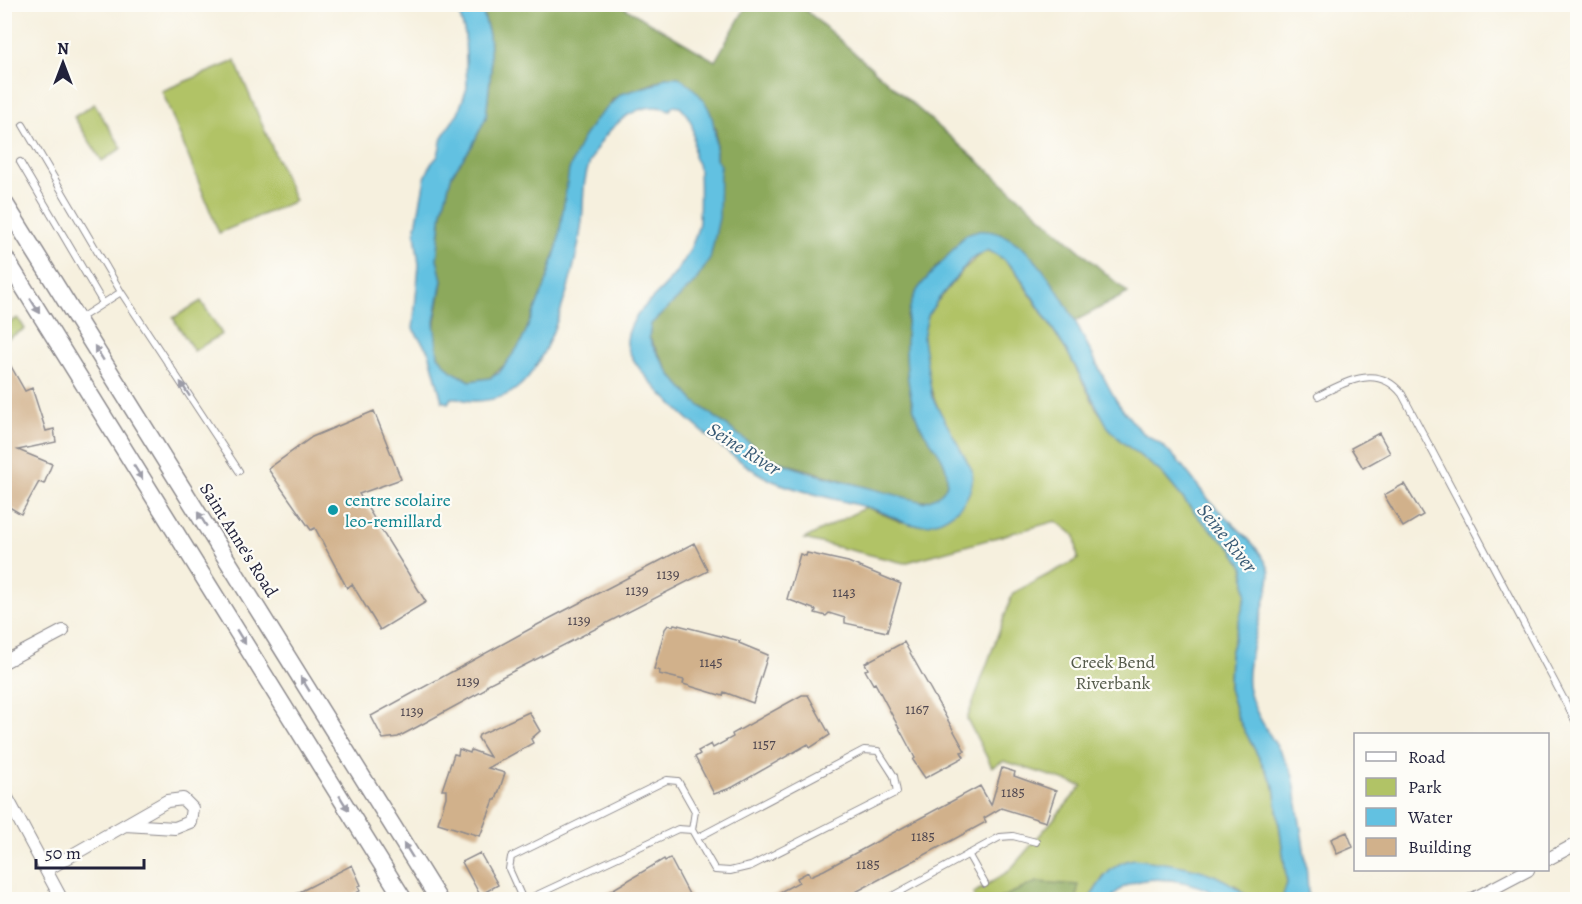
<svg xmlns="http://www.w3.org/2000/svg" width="1582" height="904" viewBox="0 0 1582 904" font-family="Alegreya,serif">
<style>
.green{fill:#b1c366;stroke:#6a7250;stroke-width:1.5}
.forest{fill:#8ca95b;stroke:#57664b;stroke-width:1.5}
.water{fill:#62c1e1;stroke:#42728e;stroke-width:1.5}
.building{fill:#d1b18b}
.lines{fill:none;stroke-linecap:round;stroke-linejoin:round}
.lane-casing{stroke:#8c898c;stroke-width:8}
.street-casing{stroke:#8c898c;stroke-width:14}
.secondary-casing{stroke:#8c898c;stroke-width:19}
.lane{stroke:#fff;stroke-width:6}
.street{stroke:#fff;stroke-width:12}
.secondary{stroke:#fff;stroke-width:16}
.oneway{fill:#9c9ca7}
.culture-dot{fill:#0f9aa8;stroke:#fdfcf7;stroke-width:2}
.labels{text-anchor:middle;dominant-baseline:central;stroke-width:4.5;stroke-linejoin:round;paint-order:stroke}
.number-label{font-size:15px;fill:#4e464f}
.culture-label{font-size:18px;fill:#0d838f;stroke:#fdfcf7;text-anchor:start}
.street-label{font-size:18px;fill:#22223b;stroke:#fdfcf7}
.park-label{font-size:18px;fill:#545a4a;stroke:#fdfcf7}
.water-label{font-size:20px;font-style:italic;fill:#385a75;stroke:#fdfcf7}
</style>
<rect width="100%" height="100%" fill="#fdfcf7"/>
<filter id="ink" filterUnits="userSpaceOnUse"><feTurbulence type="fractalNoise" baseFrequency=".0167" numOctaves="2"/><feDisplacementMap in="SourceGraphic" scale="12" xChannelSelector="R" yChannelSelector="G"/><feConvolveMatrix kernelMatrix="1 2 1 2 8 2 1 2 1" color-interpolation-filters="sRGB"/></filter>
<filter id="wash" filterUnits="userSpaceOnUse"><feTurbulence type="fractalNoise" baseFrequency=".008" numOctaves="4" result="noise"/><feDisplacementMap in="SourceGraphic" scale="24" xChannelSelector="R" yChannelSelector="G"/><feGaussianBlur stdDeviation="1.35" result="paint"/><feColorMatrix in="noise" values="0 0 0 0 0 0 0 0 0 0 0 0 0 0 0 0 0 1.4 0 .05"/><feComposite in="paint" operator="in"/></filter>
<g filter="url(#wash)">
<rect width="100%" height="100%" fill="#f6f0de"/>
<!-- green -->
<path class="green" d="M 235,61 L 295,201 L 219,233 L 162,91 Z
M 94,104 L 122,148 L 102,161 L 74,117 Z
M 988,250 L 1002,258 L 1015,271 L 1068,353 L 1096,408 L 1121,441 L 1162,473 L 1200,519 L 1233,550 L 1244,568 L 1246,595 L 1230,654 L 1229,688 L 1238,718 L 1274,786 L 1287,883 L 1282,900 L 1250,899 L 1235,885 L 1105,875 L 1089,899 L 974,899 L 974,893 L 1009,871 L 1082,786 L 1004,761 L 992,767 L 967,719 L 1013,593 L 1078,559 L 1075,536 L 1056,521 L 904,563 L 804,539 L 866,507 L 901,522 L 964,503 L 973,478 C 951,436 906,362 929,314 C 934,304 942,296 948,288 C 961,272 971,260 988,250 Z
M 201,301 L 222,334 L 194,351 L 173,318 Z
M 18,318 L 25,329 L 5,340 L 5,325 Z"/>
<!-- forest -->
<path class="forest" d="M 481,4 L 620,5 L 715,61 L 747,5 L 800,5 L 1128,293 L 1075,321 L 1032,258 L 1000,233 L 944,260 L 936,267 L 907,317 L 911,399 L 920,426 L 941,455 L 948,473 L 947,487 L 941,494 L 932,500 L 915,502 L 771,459 L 695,402 L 671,375 L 649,337 L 651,324 L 695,282 L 716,160 L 716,128 L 665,77 C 649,88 629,89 612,100 L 558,243 L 545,286 L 521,343 L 511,359 L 490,378 L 470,381 L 451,371 L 438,356 L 434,329 L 442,281 L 437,259 L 442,211 L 452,174 L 472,146 L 486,117 L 491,70 L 489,35 Z
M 1037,882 L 1078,885 L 1077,899 L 998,899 Z"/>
<!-- water -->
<path class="water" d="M 457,5 L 481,5 L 489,35 L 491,70 L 486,117 L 472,146 L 452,174 L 442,211 L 437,259 L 442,280 L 434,322 L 438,356 L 451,371 L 470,381 L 490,378 L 499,373 L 521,343 L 545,286 L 558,243 L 569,170 L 581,141 L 595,120 L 621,94 L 655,84 L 665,77 L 679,77 C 713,101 716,120 716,159 L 720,165 L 719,218 L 710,259 L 695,282 L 651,324 L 649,337 L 652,345 L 671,375 L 695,402 L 771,459 L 808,472 L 923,502 C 936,498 949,492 947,476 C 946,457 930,443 921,427 C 905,399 900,323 915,294 C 922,281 934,271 944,260 C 955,250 961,232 977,231 C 1044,223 1089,359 1118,403 C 1121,408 1139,430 1143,433 C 1151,438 1159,442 1166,449 C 1184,464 1195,484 1210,501 C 1229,523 1257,541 1269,569 C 1275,584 1244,653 1248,685 C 1253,717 1277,742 1291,771 C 1295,780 1296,793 1297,804 C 1302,836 1308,867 1308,899 L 1282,899 L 1287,883 L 1274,786 L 1238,718 L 1229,688 L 1230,654 L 1246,595 L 1244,568 L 1233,550 L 1200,519 L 1162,473 L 1121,441 L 1108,427 L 1068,353 L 1016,271 L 1002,258 L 988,250 L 970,260 L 937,301 L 928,315 L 923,338 L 932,397 L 972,470 C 977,501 945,527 915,525 C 899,523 888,513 873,509 C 840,499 805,494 773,481 C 742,469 623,372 627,340 C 630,316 650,302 665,286 C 680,269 693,249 698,227 C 700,220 700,169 698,164 C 697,161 694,159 694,156 C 692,134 698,125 680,107 L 673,106 L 670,110 C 635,97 602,132 590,162 C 582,181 584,201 582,221 C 577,264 552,362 516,389 C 504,399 479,403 464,400 C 458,398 457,397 451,398 L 448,403 L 442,401 L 429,352 L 413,329 L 419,265 L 415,232 L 425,178 L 431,164 L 438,156 L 442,137 L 458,113 L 467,88 L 465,34 Z
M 1134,859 C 1178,865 1216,866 1250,899 C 1242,900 1229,902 1222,899 C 1218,897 1214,893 1210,891 C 1182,878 1131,870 1111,899 L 1089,899 C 1101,881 1110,863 1134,859 Z"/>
<g id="blocks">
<!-- building -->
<path class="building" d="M 4,354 L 25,391 L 32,388 L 46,431 L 54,429 L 56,442 L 18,450 L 52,464 L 44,484 L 39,482 L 21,514 L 4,504 L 4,465 L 10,451 L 4,423 Z
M 374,411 L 401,479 L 359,494 L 426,602 L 380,630 L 352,584 L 347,588 L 315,528 L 311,530 L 268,469 L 312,437 Z
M 1379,433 L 1390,453 L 1363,468 L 1351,448 Z
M 1404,484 L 1423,515 L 1403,527 L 1384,495 Z
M 694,543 L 708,571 L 488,684 L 483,691 L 417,727 L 398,737 L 383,739 L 371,716 L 539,624 Z
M 807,553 L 848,562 L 901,584 L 887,632 L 845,623 L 845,618 L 829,613 L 826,616 L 815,613 L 816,610 L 787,599 L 800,554 L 806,556 Z
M 674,624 L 740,641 L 739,643 L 768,655 L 753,703 L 724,692 L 723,696 L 683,684 L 684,680 L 659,674 L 660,671 L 654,669 L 665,629 L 668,625 L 673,626 Z
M 904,642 L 965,751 L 961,752 L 964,757 L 925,778 L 913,760 L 915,758 L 875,683 L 873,684 L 865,670 L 868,669 L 865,663 Z
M 802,695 L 808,695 L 830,735 L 810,748 L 808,744 L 733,787 L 714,794 L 695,757 L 700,754 L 698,751 L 711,744 L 713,748 L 733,737 L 732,734 Z
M 529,712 L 540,731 L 531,739 L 533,743 L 488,768 L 505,773 L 496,800 L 494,800 L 480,836 L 438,823 L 446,797 L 446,790 L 442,790 L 454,754 L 458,755 L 459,749 L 470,753 L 471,750 L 490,757 L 478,738 L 479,735 Z
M 1002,768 L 1015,772 L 1014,776 L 1056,791 L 1046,822 L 1001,808 L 984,818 L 986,822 L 841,900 L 765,900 L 799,882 L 797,878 L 808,872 L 810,876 L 824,870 L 980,786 L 991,805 Z
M 1347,832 L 1353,847 L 1337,854 L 1331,839 Z
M 480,853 L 498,885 L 480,895 L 462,862 Z
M 670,858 L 692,900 L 595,900 L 664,859 L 665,861 Z
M 352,865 L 361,885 L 358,886 L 360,891 L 344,900 L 284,900 Z"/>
</g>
</g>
<g filter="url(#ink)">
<use href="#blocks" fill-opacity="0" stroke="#8c898c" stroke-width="1.5"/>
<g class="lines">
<!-- lane casing -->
<g class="lane-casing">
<path id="lane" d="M 23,125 L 121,292 L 239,471
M 20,162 L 103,303
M 79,319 L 121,292
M 1318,396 C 1346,382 1377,363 1402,394 L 1578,726
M 968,854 L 985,884
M 523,900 L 509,869 L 511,857 L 667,780 L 678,781 L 695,811 L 692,830
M 526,900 L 678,829 L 692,830 L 715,870 L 730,871 L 751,866 L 897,792 L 894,776 L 878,751 L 864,750 L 697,838
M 885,900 L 1000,837 L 1013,836 L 1036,842"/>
</g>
<!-- street casing -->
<g class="street-casing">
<path id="street" d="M 4,662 L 63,631
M 4,792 L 62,900
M 1548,859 L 1578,843
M 46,870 L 125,825 L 175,828 L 190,822 L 192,808 L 183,799 L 167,801 L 125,825
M 1471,900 L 1528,870"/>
</g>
<!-- secondary casing -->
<g class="secondary-casing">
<path id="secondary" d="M 4,202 L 439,900
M 4,256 L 404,900"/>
</g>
<!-- lane -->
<use href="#lane" class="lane"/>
<!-- street -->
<use href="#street" class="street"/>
<!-- secondary -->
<use href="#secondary" class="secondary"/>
</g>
<!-- one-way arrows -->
<defs><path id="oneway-solid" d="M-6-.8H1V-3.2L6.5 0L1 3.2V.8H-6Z" transform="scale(1.5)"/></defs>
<g class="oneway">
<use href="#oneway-solid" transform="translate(35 306) rotate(58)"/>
<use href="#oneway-solid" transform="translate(99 353) rotate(-122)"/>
<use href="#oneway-solid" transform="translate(185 389) rotate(-123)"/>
<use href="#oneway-solid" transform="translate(138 472) rotate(58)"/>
<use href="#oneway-solid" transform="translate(202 519) rotate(-122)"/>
<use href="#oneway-solid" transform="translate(241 637) rotate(58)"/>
<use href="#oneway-solid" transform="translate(305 684) rotate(-122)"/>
<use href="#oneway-solid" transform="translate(344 803) rotate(58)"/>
<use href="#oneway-solid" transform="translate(408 850) rotate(-122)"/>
</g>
</g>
<!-- markers -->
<circle class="culture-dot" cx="333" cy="510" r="6"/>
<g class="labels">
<!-- number labels -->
<g class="number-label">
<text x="668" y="574">1139</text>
<text x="637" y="590">1139</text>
<text x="844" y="592">1143</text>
<text x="579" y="620">1139</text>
<text x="711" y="662">1145</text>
<text x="468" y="681">1139</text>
<text x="917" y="709">1167</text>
<text x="412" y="711">1139</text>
<text x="764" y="744">1157</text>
<text x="1013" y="792">1185</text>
<text x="923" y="836">1185</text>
<text x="868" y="864">1185</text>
</g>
<!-- culture labels -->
<g class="culture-label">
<text x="345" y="500">centre scolaire<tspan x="345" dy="21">leo-remillard</tspan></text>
</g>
<!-- street labels -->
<g class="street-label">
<text transform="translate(239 540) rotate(58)">Saint Anne's Road</text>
</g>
<!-- park labels -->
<g class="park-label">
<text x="1113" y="662">Creek Bend<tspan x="1113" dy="21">Riverbank</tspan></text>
</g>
<!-- water labels -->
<g class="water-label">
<text transform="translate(744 449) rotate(32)">Seine River</text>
<text transform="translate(1227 538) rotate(51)">Seine River</text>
</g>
</g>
<!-- margin -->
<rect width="1582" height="904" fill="none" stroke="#fdfcf7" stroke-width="24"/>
<!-- legend -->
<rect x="1354" y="733" width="195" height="138" fill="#fdfcf7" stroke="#a5a5ac" stroke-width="1.5"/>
<rect x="1366" y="752" width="30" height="9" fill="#ffffff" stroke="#a5a5ac" stroke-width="1.5"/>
<text x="1408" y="763" font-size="18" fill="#22223b">Road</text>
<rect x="1366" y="778" width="30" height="18" fill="#b1c366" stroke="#a5a5ac" stroke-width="1.5"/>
<text x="1408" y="793" font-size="18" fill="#22223b">Park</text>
<rect x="1366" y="808" width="30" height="18" fill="#62c1e1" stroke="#a5a5ac" stroke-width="1.5"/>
<text x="1408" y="823" font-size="18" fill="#22223b">Water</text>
<rect x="1366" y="838" width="30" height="18" fill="#d1b18b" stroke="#a5a5ac" stroke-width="1.5"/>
<text x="1408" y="853" font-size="18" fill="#22223b">Building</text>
<!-- north arrow -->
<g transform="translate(63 63)" stroke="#fdfcf7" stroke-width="4.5" paint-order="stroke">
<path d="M0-4.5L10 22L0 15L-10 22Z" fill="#22223b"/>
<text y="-9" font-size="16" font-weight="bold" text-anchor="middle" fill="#22223b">N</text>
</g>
<!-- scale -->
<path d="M36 859v9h108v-9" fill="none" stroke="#22223b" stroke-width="3"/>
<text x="45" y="859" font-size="18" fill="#22223b" stroke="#fdfcf7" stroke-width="4.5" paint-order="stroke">50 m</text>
</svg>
